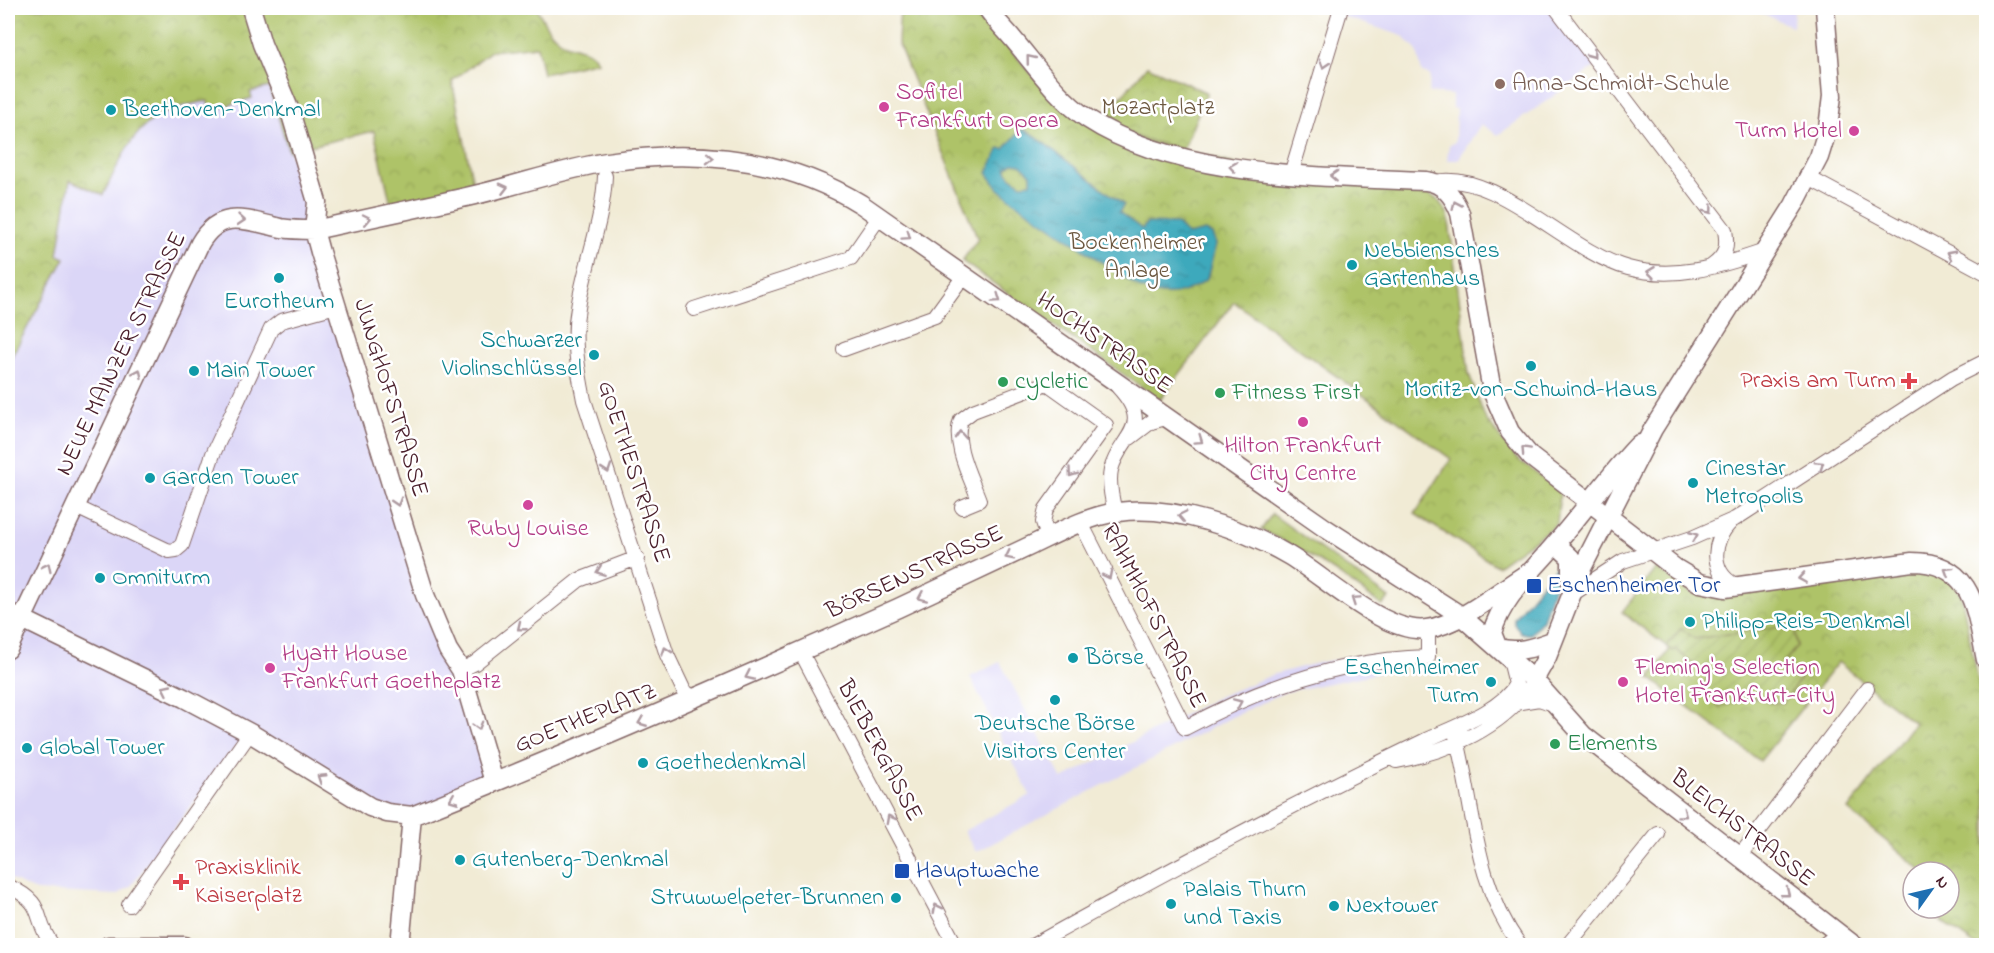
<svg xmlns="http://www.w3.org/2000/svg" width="1994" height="953" viewBox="0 0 1994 953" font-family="'Indie Flower',sans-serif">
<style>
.built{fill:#dbd6f7}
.grass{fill:#aec367;stroke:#7c7149;stroke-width:1.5}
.park{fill:url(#park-crowns);stroke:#7c7149;stroke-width:1.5;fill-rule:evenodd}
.garden{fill:url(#garden-furrows);stroke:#7c7149;stroke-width:1.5}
.water{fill:url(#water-ripples);stroke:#446474;stroke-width:1.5;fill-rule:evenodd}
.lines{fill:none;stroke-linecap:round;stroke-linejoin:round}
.street-casing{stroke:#846666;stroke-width:16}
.secondary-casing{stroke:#846666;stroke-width:21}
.street{stroke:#fff;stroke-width:14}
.secondary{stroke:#fff;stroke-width:18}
.oneway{stroke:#ae9aa0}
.education-dot{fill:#8d6e63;stroke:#fff;stroke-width:2}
.hotel-dot{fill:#d1479c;stroke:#fff;stroke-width:2}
.culture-dot{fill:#0f9aa8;stroke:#fff;stroke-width:2}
.health-dot{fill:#e0444e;stroke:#fff;stroke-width:2}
.leisure-dot{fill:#2e9e5b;stroke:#fff;stroke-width:2}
.transit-dot{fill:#1a4fb4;stroke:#fff;stroke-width:2}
.labels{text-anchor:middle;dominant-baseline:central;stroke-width:5;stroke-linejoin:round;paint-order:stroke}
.education-label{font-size:24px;fill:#785e54;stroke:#fff;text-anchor:start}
.hotel-label{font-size:24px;fill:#b23c85;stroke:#fff;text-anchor:start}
.park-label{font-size:24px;fill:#6d5840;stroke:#fff}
.culture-label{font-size:24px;fill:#0d838f;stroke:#fff;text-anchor:start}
.street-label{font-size:24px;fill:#4a1f2b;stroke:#fff}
.health-label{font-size:24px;fill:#be3a42;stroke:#fff;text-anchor:end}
.leisure-label{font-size:24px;fill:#27864d;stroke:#fff;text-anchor:start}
.transit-label{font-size:24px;fill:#164399;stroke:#fff;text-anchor:start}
</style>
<defs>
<pattern id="park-crowns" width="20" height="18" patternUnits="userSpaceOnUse" patternTransform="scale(1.5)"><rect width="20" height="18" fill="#aec367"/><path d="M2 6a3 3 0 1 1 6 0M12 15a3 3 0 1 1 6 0" fill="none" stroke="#97a75a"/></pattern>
<pattern id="garden-furrows" width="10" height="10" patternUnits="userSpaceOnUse" patternTransform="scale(1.5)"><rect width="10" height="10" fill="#aec367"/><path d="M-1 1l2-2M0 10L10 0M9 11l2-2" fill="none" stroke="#97a75a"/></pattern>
<pattern id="water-ripples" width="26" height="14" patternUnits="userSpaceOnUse" patternTransform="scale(1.5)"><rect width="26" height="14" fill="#3da9bc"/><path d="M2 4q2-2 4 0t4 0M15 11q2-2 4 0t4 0" fill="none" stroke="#358999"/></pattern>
</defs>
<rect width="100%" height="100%" fill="#fff"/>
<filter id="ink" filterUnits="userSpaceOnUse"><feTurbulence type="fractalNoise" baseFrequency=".0167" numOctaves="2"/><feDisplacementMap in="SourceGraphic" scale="12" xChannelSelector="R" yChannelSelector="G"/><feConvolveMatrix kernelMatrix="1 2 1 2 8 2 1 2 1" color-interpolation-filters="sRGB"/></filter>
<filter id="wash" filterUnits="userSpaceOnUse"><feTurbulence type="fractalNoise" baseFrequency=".008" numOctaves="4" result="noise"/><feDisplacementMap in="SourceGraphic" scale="24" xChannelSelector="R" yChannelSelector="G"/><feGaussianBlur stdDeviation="1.35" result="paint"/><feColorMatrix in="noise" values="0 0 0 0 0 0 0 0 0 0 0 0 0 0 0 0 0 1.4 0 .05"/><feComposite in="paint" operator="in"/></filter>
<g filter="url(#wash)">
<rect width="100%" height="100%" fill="#f1ebd5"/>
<!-- built -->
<path class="built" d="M 1340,8 L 1556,8 L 1599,64 L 1498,135 L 1481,124 L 1458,160 L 1447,160 L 1449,145 L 1455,142 L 1456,109 L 1452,108 L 1452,95 L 1429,93 L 1430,75 L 1422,73 L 1417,51 L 1403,36 L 1338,15 Z
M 1751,8 L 1794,8 L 1793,27 Z
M 269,86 L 490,781 L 412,811 L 375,806 L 249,728 L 131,886 L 117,895 L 36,891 L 8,878 L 8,363 L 64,258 L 58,255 L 70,179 L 103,195 L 124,152 L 134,137 L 155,117 L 176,107 L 208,101 L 210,111 L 251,98 L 250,92 Z
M 1376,654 L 1379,673 L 1285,692 L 1232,717 L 976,852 L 964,831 L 1030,795 L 970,677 L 1000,662 L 1062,779 L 1220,696 L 1275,674 L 1321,662 Z"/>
<!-- grass -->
<path class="grass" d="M 1272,514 L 1389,598 L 1382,606 C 1344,576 1306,551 1261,530 Z"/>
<!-- park -->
<path class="park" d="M 8,8 L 537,8 C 544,23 551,36 566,44 C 582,51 586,46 598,61 L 543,74 L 537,46 L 491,51 L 452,81 L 474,188 L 392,209 L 374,131 L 289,151 L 269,87 L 250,92 L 252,98 L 209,111 L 208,101 C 140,110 130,140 103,195 L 70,180 L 58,255 L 65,258 L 8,363 Z
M 900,8 L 974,8 L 1035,78 L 1084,123 L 1289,179 L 1423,191 L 1438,200 L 1448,214 L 1469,374 L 1485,418 L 1516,458 L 1560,491 L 1557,524 L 1497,566 L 1415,514 L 1451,459 L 1234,302 L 1160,400 L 962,261 L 978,239 L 898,43 Z
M 1147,66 L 1207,93 L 1183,149 L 1142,139 L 1102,120 Z
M 1656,568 L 1693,594 L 1928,568 L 1947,576 L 1961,594 L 1986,720 L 1986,945 L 1975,945 L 1923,908 L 1949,908 L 1949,872 L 1918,872 L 1920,869 L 1848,810 L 1914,723 L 1838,662 L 1760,761 L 1650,678 L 1670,649 L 1622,612 ZM 1803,623 L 1795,632 L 1797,646 L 1782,665 L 1770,703 L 1761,696 L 1754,699 L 1710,677 L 1675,649 L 1695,639 Z"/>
<!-- garden -->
<path class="garden" d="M 1803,623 L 1805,631 L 1795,633 L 1797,646 L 1783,664 L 1800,679 L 1783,703 L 1770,703 L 1757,696 L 1720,707 L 1700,689 L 1709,676 L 1675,649 L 1673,651 L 1667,646 L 1681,628 L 1695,639 Z"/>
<!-- water -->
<path class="water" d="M 1022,129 L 1032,134 L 1124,205 L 1119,212 L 1142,229 L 1147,223 L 1177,224 L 1188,235 L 1205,231 L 1212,234 L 1216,244 L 1207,279 C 1184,296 1167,298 1141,289 L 1016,203 L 998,188 L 987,173 L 1000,148 L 1004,149 ZM 1013,163 L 1020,164 L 1031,174 L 1031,183 L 1021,184 L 1010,176 L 1006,168 Z
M 1557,565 L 1560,568 L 1543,620 L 1531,634 L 1522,634 L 1514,624 L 1514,618 Z"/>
</g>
<g filter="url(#ink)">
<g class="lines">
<!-- street casing -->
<g class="street-casing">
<path id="street" d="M 1556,8 L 1725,230 C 1728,247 1726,256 1712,266
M 1291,174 L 1341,8
M 605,176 C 603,222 585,263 578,308 C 572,338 578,370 584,400 L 667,655 L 684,691 L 696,699
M 1809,178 L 1986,273
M 1435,182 C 1496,169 1568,252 1628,268 C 1674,280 1718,267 1762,252
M 694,309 L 851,258 L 880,216
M 844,349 L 935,316 L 964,276
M 1130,438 L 1151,422 L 1166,418
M 76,507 L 169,551 L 176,550 L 182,545 L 213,454 L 271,329 L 281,321 L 336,306
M 962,507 L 979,500 C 971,478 952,443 961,420 L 973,411 L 1047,383 L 1106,425 L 1046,509 L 1043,522 L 1048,537
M 1115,512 C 1112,500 1108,483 1111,470 C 1119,436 1156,428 1118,387
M 1731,522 C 1710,542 1710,576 1740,587
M 1081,523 L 1185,728 C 1260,688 1343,659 1428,657 L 1428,629
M 1571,595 L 1623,561 L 1692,538 L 1735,519 L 1952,378 L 1986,361
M 801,652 L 956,946
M 461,670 L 475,663 L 579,580 L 637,558
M 1515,703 L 1539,699 L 1554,704
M 1463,723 L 1456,736 C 1475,810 1473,880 1520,946
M 1396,761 C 1447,752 1506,727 1534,680
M 1739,857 L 1867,689
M 8,886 C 49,905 31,917 53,946
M 129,905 L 250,733
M 1032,946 C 1161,874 1291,805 1424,741 C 1451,728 1502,711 1516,684 L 1510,660
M 1567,946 L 1658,834
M 1822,946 L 1838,934"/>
</g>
<!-- secondary casing -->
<g class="secondary-casing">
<path id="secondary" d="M 251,8 L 262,44 L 290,111 L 317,202 L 314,230 L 320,252 L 425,595 L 448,650 L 461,670 L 494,782
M 987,8 C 994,19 1005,29 1013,39 C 1036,66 1058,99 1088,119 C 1178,178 1322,176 1426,181 C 1444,183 1454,197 1460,213 L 1492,391 L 1510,432 L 1531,457 L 1675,568 L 1700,583 L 1725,588 L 1912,562 C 1974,562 1976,611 1986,660
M 1556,544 L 1571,558 L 1571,583
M 8,612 L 184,698 L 250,733 L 370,807 L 387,813 L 412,816 C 576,750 738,680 898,608 C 943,587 987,566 1032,545 C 1059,532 1088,516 1118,512 C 1170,504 1244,529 1288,555 C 1324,576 1385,635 1427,629 C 1459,625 1500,590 1528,573
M 1552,641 C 1533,648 1518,653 1498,648 L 1492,633 C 1502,597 1533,571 1556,543 C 1585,510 1609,475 1639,444
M 8,649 L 200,243 C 221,207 248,221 281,228 C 292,230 303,230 314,230 C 369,218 424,207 479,194 C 521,184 564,169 607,162 C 695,149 785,157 861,204 L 1325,528 L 1460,615 L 1534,680 L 1583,735 L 1855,946
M 1534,680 L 1547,657 L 1582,568 L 1653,429 L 1794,205 L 1819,157 L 1828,128 L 1832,96 L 1825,8
M 108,946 L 185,946
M 400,946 L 412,816"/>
</g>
<!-- street -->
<use href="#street" class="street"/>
<!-- secondary -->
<use href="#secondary" class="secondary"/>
</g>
<!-- one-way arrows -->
<defs><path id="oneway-chevron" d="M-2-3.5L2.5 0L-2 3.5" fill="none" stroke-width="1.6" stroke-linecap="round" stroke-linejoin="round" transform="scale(1.5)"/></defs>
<g class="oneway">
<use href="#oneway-chevron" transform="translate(1592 54) rotate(53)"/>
<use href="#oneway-chevron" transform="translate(1030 59) rotate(-129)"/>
<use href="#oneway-chevron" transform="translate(1324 64) rotate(107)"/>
<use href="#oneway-chevron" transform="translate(710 158) rotate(1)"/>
<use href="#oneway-chevron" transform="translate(1233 167) rotate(-172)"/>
<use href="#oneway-chevron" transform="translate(1334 176) rotate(-177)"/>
<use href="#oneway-chevron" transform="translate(504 188) rotate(-14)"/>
<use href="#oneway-chevron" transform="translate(1456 205) rotate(-114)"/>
<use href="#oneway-chevron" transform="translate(1709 210) rotate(53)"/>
<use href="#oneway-chevron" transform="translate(367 219) rotate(-12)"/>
<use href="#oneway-chevron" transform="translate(241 220) rotate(5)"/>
<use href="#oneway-chevron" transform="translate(907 236) rotate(35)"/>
<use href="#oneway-chevron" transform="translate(1951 254) rotate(-152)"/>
<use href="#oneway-chevron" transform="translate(1651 272) rotate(-173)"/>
<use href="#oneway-chevron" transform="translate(997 299) rotate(35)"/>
<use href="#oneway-chevron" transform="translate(138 373) rotate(-65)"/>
<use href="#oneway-chevron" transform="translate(960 435) rotate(-93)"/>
<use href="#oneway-chevron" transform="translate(1199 440) rotate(35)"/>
<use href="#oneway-chevron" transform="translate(1525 450) rotate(-133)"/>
<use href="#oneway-chevron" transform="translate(1820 465) rotate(-33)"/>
<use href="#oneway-chevron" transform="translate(607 469) rotate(71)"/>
<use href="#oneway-chevron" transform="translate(1072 473) rotate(126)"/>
<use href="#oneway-chevron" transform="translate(397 502) rotate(73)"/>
<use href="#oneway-chevron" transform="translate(1182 516) rotate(-168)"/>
<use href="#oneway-chevron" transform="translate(1694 536) rotate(-22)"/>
<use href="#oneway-chevron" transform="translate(1009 556) rotate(154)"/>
<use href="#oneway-chevron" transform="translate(47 567) rotate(-64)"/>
<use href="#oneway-chevron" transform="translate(600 571) rotate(159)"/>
<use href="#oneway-chevron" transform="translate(1948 571) rotate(-148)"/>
<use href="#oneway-chevron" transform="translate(1108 575) rotate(63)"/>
<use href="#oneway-chevron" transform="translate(1802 578) rotate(171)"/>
<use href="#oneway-chevron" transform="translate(922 597) rotate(156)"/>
<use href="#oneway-chevron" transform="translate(1355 600) rotate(-146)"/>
<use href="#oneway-chevron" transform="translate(521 627) rotate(141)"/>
<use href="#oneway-chevron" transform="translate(666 651) rotate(-109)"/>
<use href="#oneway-chevron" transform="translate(749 676) rotate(155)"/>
<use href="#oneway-chevron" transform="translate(166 689) rotate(-155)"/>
<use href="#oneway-chevron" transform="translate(1238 703) rotate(-23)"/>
<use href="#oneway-chevron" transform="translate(642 722) rotate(158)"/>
<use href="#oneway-chevron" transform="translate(478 726) rotate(74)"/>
<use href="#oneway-chevron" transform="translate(321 778) rotate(-147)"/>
<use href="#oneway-chevron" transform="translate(453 799) rotate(158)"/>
<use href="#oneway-chevron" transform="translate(1683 814) rotate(37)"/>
<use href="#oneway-chevron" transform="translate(890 819) rotate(-118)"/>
<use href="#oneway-chevron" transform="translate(1786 893) rotate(38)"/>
<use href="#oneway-chevron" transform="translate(937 908) rotate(-117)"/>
</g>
</g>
<!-- markers -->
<circle class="education-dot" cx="1500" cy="84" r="6"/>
<g class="hotel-dot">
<circle cx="884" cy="107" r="6"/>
<circle cx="1854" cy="131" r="6"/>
<circle cx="1303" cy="422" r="6"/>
<circle cx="528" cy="505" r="6"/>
<circle cx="270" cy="668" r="6"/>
<circle cx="1623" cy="682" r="6"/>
</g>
<g class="culture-dot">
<circle cx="111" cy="110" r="6"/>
<circle cx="1352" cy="265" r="6"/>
<circle cx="279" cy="278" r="6"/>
<circle cx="594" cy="355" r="6"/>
<circle cx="1531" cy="366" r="6"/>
<circle cx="194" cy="371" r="6"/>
<circle cx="150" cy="478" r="6"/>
<circle cx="1693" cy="483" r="6"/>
<circle cx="100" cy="578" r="6"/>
<circle cx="1690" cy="622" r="6"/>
<circle cx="1073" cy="658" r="6"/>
<circle cx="1491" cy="682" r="6"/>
<circle cx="1055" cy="700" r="6"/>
<circle cx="27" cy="748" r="6"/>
<circle cx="643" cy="763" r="6"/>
<circle cx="460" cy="860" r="6"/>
<circle cx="896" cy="898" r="6"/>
<circle cx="1171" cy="904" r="6"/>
<circle cx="1334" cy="906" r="6"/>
</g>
<g class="health-dot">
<path d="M1906 372h6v6h6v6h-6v6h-6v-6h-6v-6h6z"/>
<path d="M178 873h6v6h6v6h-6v6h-6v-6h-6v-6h6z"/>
</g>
<g class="leisure-dot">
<circle cx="1003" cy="382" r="6"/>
<circle cx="1220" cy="393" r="6"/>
<circle cx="1555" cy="744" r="6"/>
</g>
<g class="transit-dot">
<rect x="1526" y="578" width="16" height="16" rx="3"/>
<rect x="894" y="863" width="16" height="16" rx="3"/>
</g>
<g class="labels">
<!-- education labels -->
<g class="education-label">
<text x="1512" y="84">Anna-Schmidt-Schule</text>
</g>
<!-- hotel labels -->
<g class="hotel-label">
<text x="896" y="93">Sofitel<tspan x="896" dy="28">Frankfurt Opera</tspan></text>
<text x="1842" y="131" text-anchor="end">Turm Hotel</text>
<text x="1303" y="446" text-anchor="middle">Hilton Frankfurt<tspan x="1303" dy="28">City Centre</tspan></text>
<text x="528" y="529" text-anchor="middle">Ruby Louise</text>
<text x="282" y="654">Hyatt House<tspan x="282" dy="28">Frankfurt Goetheplatz</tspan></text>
<text x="1635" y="668">Fleming's Selection<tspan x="1635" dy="28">Hotel Frankfurt-City</tspan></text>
</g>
<!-- park labels -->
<g class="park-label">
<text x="1158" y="108">Mozartplatz</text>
<text x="1137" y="243">Bockenheimer<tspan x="1137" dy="28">Anlage</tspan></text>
</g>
<!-- culture labels -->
<g class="culture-label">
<text x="123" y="110">Beethoven-Denkmal</text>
<text x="1364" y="251">Nebbiensches<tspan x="1364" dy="28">Gartenhaus</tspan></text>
<text x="279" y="302" text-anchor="middle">Eurotheum</text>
<text x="582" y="341" text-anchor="end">Schwarzer<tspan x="582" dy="28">Violinschlüssel</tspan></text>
<text x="206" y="371">Main Tower</text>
<text x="1531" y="390" text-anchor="middle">Moritz-von-Schwind-Haus</text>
<text x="1705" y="469">Cinestar<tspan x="1705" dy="28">Metropolis</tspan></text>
<text x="162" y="478">Garden Tower</text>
<text x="112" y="578">Omniturm</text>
<text x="1702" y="622">Philipp-Reis-Denkmal</text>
<text x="1085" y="658">Börse</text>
<text x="1479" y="668" text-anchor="end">Eschenheimer<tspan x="1479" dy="28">Turm</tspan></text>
<text x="1055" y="724" text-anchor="middle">Deutsche Börse<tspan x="1055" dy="28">Visitors Center</tspan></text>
<text x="39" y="748">Global Tower</text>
<text x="655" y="763">Goethedenkmal</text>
<text x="472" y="860">Gutenberg-Denkmal</text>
<text x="1183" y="890">Palais Thurn<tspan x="1183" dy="28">und Taxis</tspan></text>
<text x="884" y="898" text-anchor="end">Struwwelpeter-Brunnen</text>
<text x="1346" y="906">Nextower</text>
</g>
<!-- street labels -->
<g class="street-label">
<text transform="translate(1104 344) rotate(35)">HOCHSTRASSE</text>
<text transform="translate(122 354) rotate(-64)">NEUE MAINZER STRASSE</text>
<text transform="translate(390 398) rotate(73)">JUNGHOFSTRASSE</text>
<text transform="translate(633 472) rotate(72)">GOETHESTRASSE</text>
<text transform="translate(915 573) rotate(-25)">BÖRSENSTRASSE</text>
<text transform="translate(1153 616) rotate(63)">RAHMHOFSTRASSE</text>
<text transform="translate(586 719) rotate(-22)">GOETHEPLATZ</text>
<text transform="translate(879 751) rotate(62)">BIEBERGASSE</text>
<text transform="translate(1742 829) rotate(38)">BLEICHSTRASSE</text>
</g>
<!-- health labels -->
<g class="health-label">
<text x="1896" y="381">Praxis am Turm</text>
<text x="195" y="868" text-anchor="start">Praxisklinik<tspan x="195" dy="28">Kaiserplatz</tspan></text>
</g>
<!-- leisure labels -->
<g class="leisure-label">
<text x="1015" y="382">cycletic</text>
<text x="1232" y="393">Fitness First</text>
<text x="1567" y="744">Elements</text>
</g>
<!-- transit labels -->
<g class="transit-label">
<text x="1547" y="586">Eschenheimer Tor</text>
<text x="916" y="871">Hauptwache</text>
</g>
</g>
<!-- margin -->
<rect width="1994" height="953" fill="none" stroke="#fff" stroke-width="30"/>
<!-- north arrow -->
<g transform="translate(1931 890) rotate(56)"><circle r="28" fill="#ffffff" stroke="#b7a5aa" stroke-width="1.5"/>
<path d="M0-4.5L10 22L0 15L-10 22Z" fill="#1f6fb2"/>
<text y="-9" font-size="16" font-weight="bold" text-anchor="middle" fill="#4a1f2b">N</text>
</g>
</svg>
